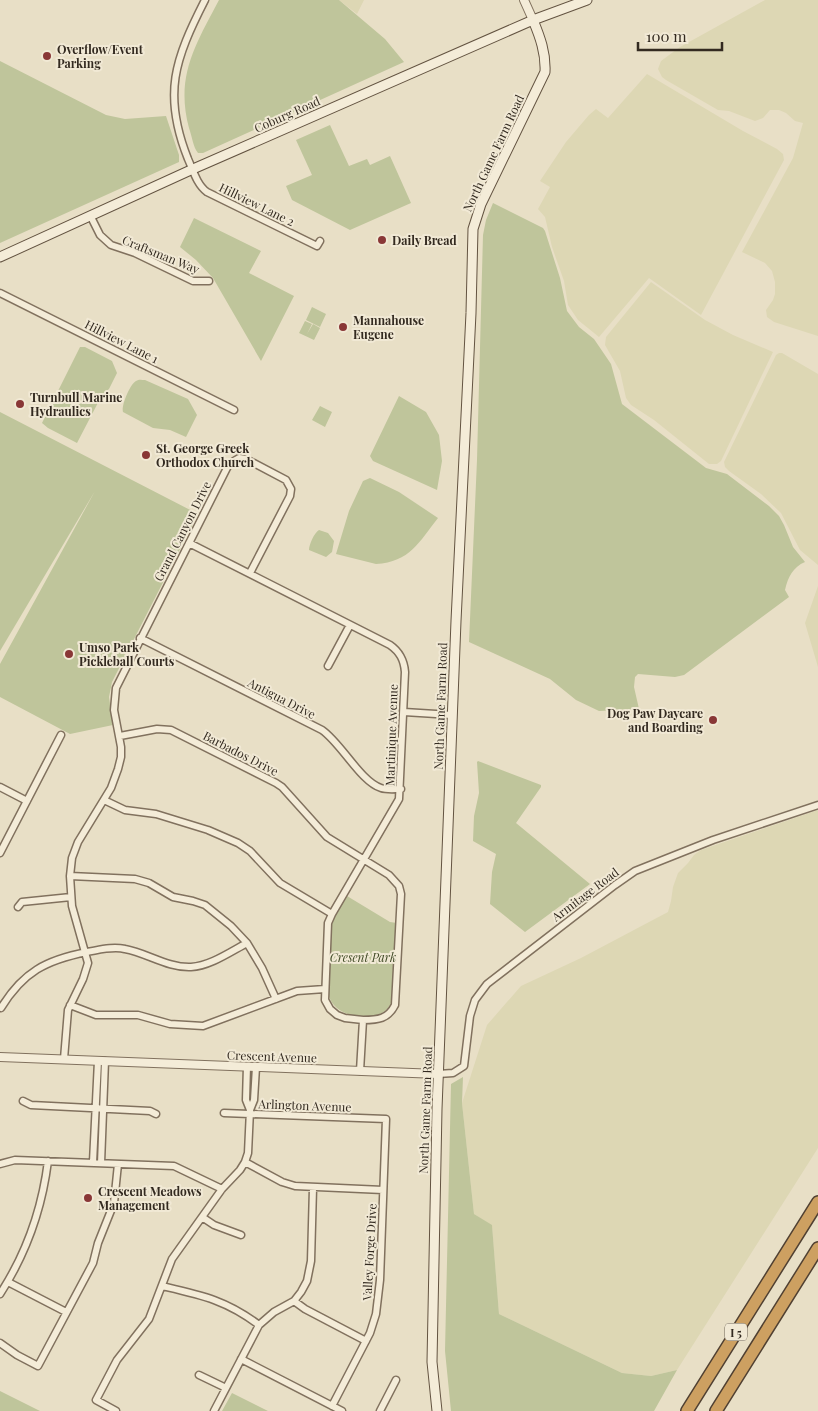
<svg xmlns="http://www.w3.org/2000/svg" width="818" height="1411" viewBox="0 0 818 1411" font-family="'Playfair Display',serif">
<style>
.farmland{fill:#ddd7b4}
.green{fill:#bfc59b}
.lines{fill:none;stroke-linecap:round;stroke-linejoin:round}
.minor-casing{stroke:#81715e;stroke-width:9}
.tertiary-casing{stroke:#81715e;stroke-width:10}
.secondary-casing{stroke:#635341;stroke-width:11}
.motorway-casing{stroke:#504032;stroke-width:14}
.minor{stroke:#f4ecd8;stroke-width:6}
.tertiary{stroke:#f4ecd8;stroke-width:8}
.secondary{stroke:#f4ecd8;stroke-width:9}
.motorway{stroke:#cda061;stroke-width:11}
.poi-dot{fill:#893736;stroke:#f1e9d5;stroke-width:2}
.labels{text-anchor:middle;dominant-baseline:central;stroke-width:4;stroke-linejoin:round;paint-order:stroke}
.shield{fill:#f1e9d5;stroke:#6c6356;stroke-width:1}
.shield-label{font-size:11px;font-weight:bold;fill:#332a20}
.poi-label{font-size:12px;font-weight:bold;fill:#332a20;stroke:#f1e9d5;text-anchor:start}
.street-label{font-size:12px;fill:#332a20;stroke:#f1e9d5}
.park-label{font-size:12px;font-style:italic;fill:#434d29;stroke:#f1e9d5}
</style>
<rect width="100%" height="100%" fill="#e8dfc6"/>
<!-- farmland -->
<path class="farmland" d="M 339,0 L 364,0 L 357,14 Z
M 765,0 L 818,0 L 818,336 L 774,322 L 767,317 L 766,310 L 773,300 L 775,294 L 775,282 L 772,271 L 765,263 L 742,252 L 793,158 L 803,123 L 795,121 L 786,113 L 779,110 L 770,110 L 763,118 L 755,121 L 729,111 L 718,110 L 666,80 L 662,77 L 658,69 L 661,61 L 680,47 Z
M 647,74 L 743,131 L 777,149 L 783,154 L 784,160 L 701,315 L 649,278 L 599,337 L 578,320 L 568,305 L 564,281 L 552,247 L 545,217 L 538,209 L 550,187 L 540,181 L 566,142 L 589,115 L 596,109 L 608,118 Z
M 651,282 L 705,320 L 733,335 L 773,352 L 721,461 L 717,464 L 709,464 L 654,420 L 631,405 L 626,398 L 620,371 L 605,345 L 606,337 Z
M 779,353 L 782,353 L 818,374 L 818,565 L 800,550 L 781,513 L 761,494 L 729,471 L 725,467 L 724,462 L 776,355 Z
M 818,586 L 818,667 L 805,623 Z
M 818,810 L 818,1148 L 677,1370 L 651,1376 L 622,1373 L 499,1314 L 492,1226 L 474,1214 L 462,1103 L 487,1025 L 521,986 L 581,958 L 668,912 L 671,901 L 673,887 L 678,873 L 688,863 L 694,855 L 701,850 Z"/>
<!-- green -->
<path class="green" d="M 219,0 L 339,0 L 385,39 L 404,62 L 203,153 L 198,153 C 193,147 192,136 189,128 C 175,76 196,44 219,0 Z
M 0,61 L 106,115 L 125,119 L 166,116 L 179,155 L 179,162 L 0,243 Z
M 330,125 L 349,166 L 367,159 L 370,165 L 390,156 L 411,203 L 350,230 L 292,200 L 286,186 L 312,175 L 296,140 Z
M 493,203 L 543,228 L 545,231 L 560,278 L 567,311 L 579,327 L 594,339 L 611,364 L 622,404 L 706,468 L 727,474 L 769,506 L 779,516 L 784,525 L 793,547 L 805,562 C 793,567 788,577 785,590 L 789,597 L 684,675 L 675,677 L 638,674 L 635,677 L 634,687 L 639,709 L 599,711 L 576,700 L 550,679 L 469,642 L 477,460 L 483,235 L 486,220 Z
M 194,218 L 261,251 L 249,273 L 294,296 L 261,361 L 213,278 L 196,260 L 180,247 Z
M 312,307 L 326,314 L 320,327 L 306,320 Z
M 305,321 L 312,324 L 307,334 L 313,324 L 320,328 L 314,340 L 299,333 Z
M 80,347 L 85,347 L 112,361 L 117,373 L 109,389 L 102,395 L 77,443 L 48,428 L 42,423 Z
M 145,380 L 188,399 L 197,415 L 186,437 L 170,430 L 153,428 L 123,412 C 121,406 130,384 136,381 C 139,379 142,380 145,380 Z
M 399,396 L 426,412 L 439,435 L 442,461 L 437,490 L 373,461 L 370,456 Z
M 320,406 L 332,412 L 325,427 L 312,420 Z
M 0,412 L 198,514 L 112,682 L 109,697 L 113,725 L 70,734 L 0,697 L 0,664 L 95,491 L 0,651 Z
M 370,478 L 399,492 L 438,518 C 419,542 410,562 376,564 L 336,554 L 349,511 L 363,481 Z
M 319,530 L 328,533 L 334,541 L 332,552 L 326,557 L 309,550 C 309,545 314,533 319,530 Z
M 478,761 L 541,785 L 541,787 L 516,823 L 590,884 L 525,932 L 490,904 L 492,872 L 496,854 L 473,841 L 474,816 L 479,793 L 477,762 Z
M 347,896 L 390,922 L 397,923 L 392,1001 C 384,1025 339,1020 330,999 C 326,991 330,933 332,922 C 334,913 342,904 347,896 Z
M 463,1077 L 462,1103 L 474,1214 L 492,1225 L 499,1314 L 622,1373 L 651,1376 L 677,1370 L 654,1411 L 451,1411 L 445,1351 L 451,1084 Z
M 0,1391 L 40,1411 L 0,1411 Z
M 232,1393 L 268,1411 L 222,1411 Z"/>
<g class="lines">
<!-- minor casing -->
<g class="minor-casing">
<path id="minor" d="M 205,0 C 175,59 162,94 188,159 C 193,170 197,185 207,192 L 317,246 L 320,241
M 91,217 L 100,235 L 111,245 L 135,253 L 193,281 L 209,281
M 0,293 L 234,410
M 189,543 L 390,645 C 400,652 404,660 405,672 L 399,799 L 332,914 L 328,923 L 325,1000 L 330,1009 L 337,1015 L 345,1018 L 363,1020 L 360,1071
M 140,638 L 322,730 C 341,743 361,782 381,788 C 387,790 394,789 401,789
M 328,666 L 350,625
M 404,712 L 452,715
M 120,736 L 157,729 L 171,730 L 276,783 L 282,787 L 327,837 L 389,875 L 399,886 L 401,894 L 395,1005 C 388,1019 378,1020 363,1020
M 0,787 L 27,801
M 104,800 L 125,810 L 156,814 L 208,830 L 238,843 L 250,851 L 280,883 L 332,914
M 0,853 L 61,735
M 70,876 L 135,879 L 149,883 L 173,897 L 193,901 L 205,905 L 231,926 L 247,943 L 262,968 L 276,999
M 18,907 L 22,902 L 71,897
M 70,1005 L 96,1015 L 138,1015 L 170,1024 L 203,1026 L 297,991 L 325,989
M 1,1008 C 23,972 46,960 87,952 C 99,950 112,946 125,949 C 147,953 168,968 191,967 C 210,966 230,952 247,943
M 64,1059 L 68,1010 L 83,979 L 88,963 L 72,906 L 70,876 L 72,858 L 78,842 L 111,788 L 118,769 L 121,757 L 121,747 L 114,710 L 116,688 L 229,464 L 239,458 L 246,459 L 286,480 L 291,489 L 290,496 L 250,573
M 247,1066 L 246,1100 L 250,1110
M 438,1074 L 453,1073 L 464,1066 L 470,1016 L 475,1000 L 487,984 L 615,885 L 635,871 L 713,840 L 818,805
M 23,1101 L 31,1105 L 150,1111 L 156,1114
M 224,1113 L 386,1119 L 380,1280 L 376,1314 L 370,1333 L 332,1406
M 93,1162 L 98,1061
M 245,1162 L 282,1182 L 295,1186 L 383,1190
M 101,1163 L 105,1061
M 0,1164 L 15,1160 L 174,1166 L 222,1189
M 202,1217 L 214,1225 L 241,1235
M 8,1282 L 66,1312
M 162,1286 C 201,1295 226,1300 259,1325
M 0,1294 C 26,1254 42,1209 48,1161
M 294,1301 L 305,1309 L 366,1341
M 0,1343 L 17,1355 L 38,1366 L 93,1263 L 98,1243 L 114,1203 L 118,1164
M 241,1359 L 342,1411
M 199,1375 L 226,1388
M 116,1411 L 96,1400 L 117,1360 L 149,1319 L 172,1259 L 222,1189 L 240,1170 L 245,1162 L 248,1153 L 250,1110 L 254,1100 L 256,1067
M 214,1411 L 259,1325 L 274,1312 L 294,1301 L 301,1292 L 307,1281 L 311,1261 L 313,1188
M 380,1411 L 396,1380"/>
</g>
<!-- tertiary casing -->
<g class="tertiary-casing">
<path id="tertiary" d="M 524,0 L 533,20
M 0,1057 L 438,1074"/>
</g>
<!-- secondary casing -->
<g class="secondary-casing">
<path id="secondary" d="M 0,257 L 193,169 L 533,20 L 587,0
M 437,1411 L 432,1362 L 437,1109 L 456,621 L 471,313 L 473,229 L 481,204 L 545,72 C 546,53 540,37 533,20"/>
</g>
<!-- motorway casing -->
<g class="motorway-casing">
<path id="motorway" d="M 687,1411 L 818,1202
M 716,1411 L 818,1248"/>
</g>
<!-- minor -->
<use href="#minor" class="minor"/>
<!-- tertiary -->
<use href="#tertiary" class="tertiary"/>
<!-- secondary -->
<use href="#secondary" class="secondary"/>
<!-- motorway -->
<use href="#motorway" class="motorway"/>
</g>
<!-- markers -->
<g class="poi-dot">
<circle cx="47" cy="56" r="5"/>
<circle cx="382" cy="240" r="5"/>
<circle cx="343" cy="327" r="5"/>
<circle cx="20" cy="404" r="5"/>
<circle cx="146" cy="455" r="5"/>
<circle cx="69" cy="654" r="5"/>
<circle cx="713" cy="720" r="5"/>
<circle cx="88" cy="1198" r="5"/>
</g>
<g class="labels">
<!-- shield labels -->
<rect class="shield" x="725" y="1323.5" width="22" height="17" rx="4"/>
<g class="shield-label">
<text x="736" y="1332">I 5</text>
</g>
<!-- poi labels -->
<g class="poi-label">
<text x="57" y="49">Overflow/Event<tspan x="57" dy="14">Parking</tspan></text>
<text x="392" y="240">Daily Bread</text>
<text x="353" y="320">Mannahouse<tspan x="353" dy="14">Eugene</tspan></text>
<text x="30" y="397">Turnbull Marine<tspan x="30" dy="14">Hydraulics</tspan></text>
<text x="156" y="448">St. George Greek<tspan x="156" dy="14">Orthodox Church</tspan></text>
<text x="79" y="647">Umso Park<tspan x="79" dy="14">Pickleball Courts</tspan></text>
<text x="703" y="713" text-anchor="end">Dog Paw Daycare<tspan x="703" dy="14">and Boarding</tspan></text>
<text x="98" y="1191">Crescent Meadows<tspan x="98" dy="14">Management</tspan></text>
</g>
<!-- street labels -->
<g class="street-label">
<text transform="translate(287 114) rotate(-24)">Coburg Road</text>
<text transform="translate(493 153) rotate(-65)">North Game Farm Road</text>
<text transform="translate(257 204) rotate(26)">Hillview Lane 2</text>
<text transform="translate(161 254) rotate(22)">Craftsman Way</text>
<text transform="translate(122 341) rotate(27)">Hillview Lane 1</text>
<text transform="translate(182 531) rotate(-63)">Grand Canyon Drive</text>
<text transform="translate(282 698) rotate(27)">Antigua Drive</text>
<text transform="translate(440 706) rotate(-88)">North Game Farm Road</text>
<text transform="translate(391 735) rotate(-88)">Martinique Avenue</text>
<text transform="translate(241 753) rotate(27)">Barbados Drive</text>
<text transform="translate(585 894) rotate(-37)">Armitage Road</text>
<text transform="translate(272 1056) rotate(2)">Crescent Avenue</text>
<text transform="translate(305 1105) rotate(2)">Arlington Avenue</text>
<text transform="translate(425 1110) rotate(-88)">North Game Farm Road</text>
<text transform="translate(369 1252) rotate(-87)">Valley Forge Drive</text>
</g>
<!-- park labels -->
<g class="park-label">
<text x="363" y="957">Cresent Park</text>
</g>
</g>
<!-- scale -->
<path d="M638 42v8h84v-8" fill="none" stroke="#332a20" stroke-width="2.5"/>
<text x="646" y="42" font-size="15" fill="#332a20" stroke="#f1e9d5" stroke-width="4" paint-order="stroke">100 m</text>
</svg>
